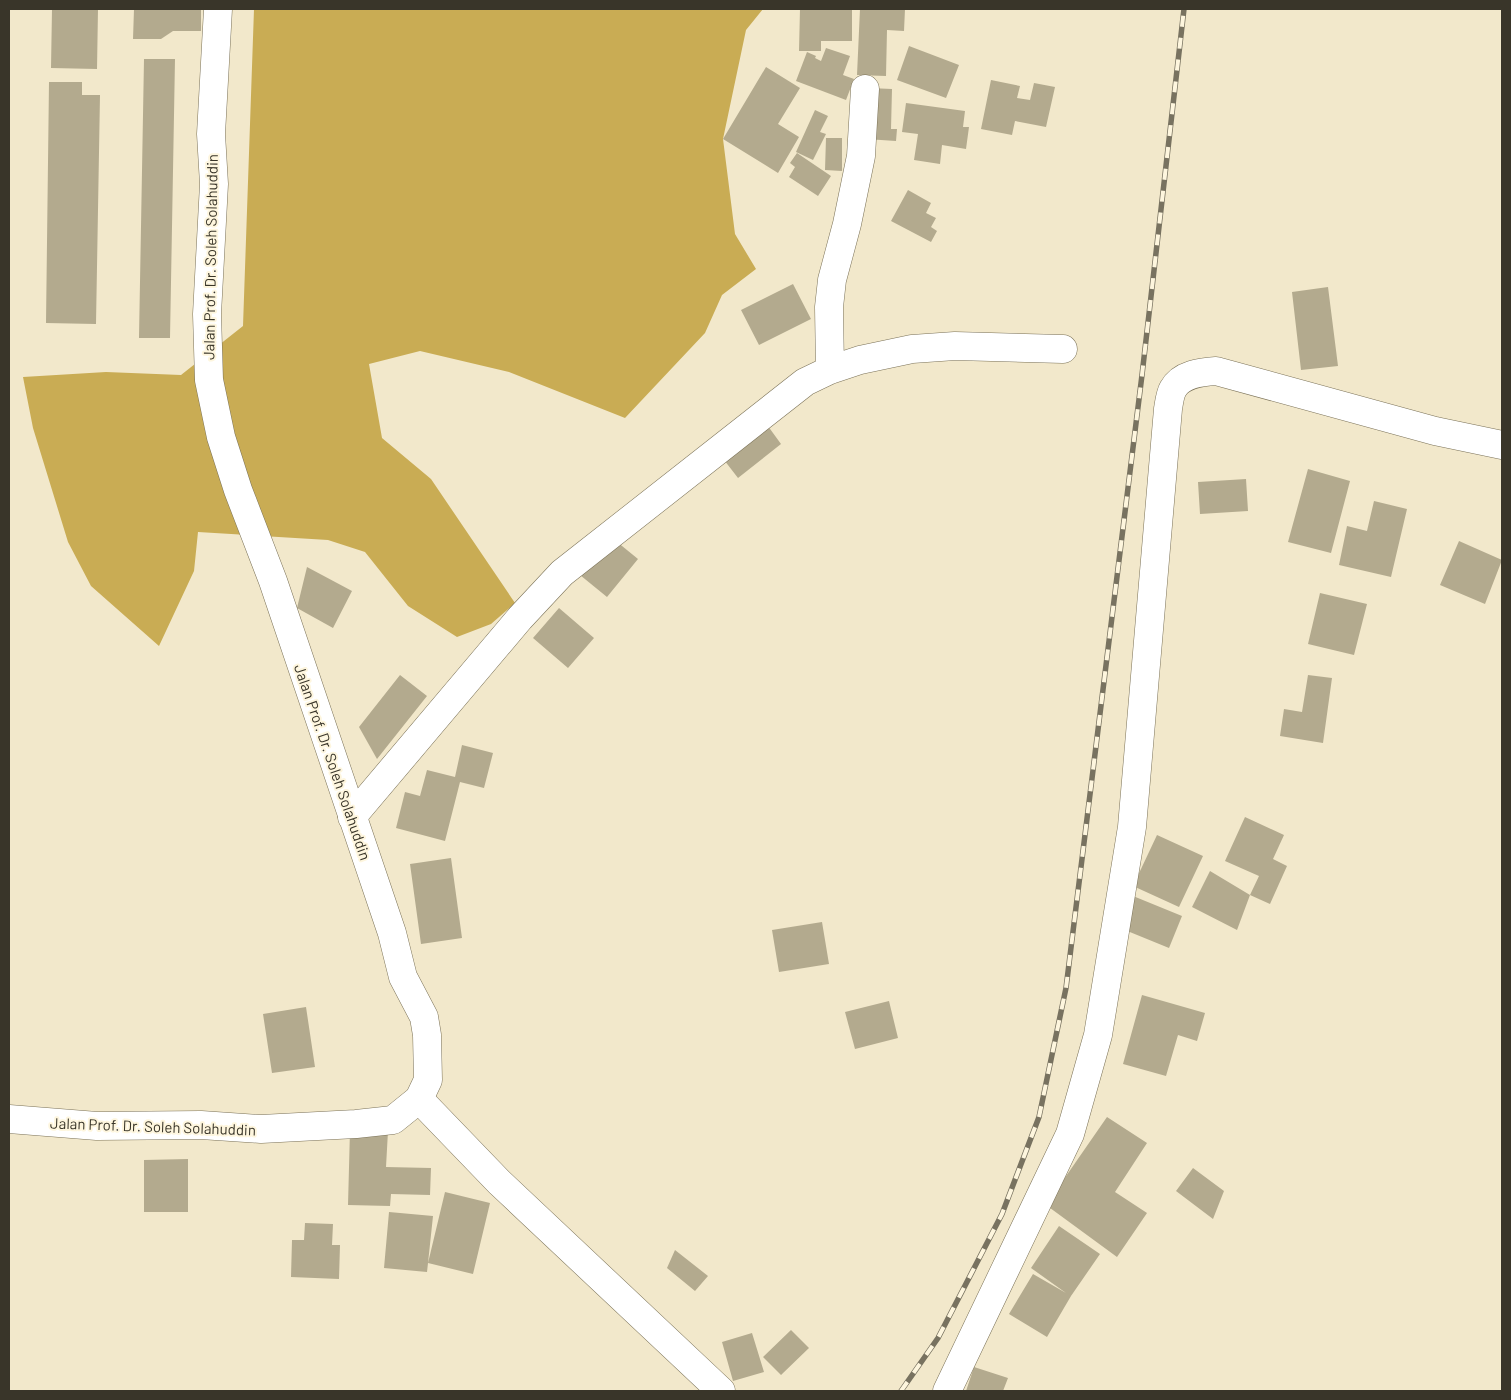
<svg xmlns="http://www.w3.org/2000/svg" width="1511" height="1400" viewBox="0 0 1511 1400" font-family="Barlow,sans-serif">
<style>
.forest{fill:#c9ac54}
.building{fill:#b3aa8e}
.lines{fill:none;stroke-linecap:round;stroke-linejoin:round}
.minor-casing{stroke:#7b7258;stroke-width:29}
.tertiary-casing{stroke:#7b7258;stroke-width:29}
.minor{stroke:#fff;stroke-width:28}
.tertiary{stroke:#fff;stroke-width:28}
.rail-casing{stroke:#787260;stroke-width:5.5}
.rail{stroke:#fef6de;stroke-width:4;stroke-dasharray:11;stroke-linecap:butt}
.labels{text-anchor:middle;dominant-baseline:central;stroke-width:4;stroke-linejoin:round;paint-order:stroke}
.street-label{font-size:15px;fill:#393529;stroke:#fef6de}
</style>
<rect width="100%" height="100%" fill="#f2e8cb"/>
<!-- forest -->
<path class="forest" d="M 254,9 L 763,9 L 746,30 L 723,139 L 735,234 L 756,269 L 722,295 L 705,333 L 625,418 L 509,372 L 420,351 L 369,364 L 382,438 L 431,479 L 515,603 L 491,624 L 457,637 L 408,606 L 365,552 L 328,540 L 198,532 L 194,571 L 159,646 L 91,586 L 68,542 L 33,428 L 23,377 L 106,372 L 181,375 L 243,326 Z"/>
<!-- building -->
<path class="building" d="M 52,9 L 98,9 L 97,69 L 51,68 Z
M 134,9 L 201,9 L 201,31 L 173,31 L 161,39 L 133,39 Z
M 800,9 L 852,9 L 852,41 L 821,41 L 821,51 L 799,51 Z
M 860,9 L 905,9 L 904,31 L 887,30 L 886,76 L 857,75 Z
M 909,46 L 959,65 L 946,98 L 897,80 Z
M 826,48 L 850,56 L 843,75 L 854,79 L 846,100 L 796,81 L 807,52 L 816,56 L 815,58 L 821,61 Z
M 144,59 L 175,59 L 170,338 L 139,338 Z
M 766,67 L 800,88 L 778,124 L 799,137 L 778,173 L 723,139 Z
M 991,80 L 1020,86 L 1017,98 L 1030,100 L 1034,83 L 1055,87 L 1046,127 L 1015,121 L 1012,135 L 981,129 Z
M 49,82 L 82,82 L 82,95 L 100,95 L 96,324 L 46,323 Z
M 869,88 L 892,89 L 891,129 L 897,129 L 896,141 L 866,139 Z
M 906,103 L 965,111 L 963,127 L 969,127 L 966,149 L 942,145 L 940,164 L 914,160 L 918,134 L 902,132 Z
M 815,110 L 828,116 L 820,132 L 826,134 L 813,160 L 796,152 Z
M 826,138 L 842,138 L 842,171 L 825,170 Z
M 797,153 L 831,176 L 818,196 L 789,177 L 795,167 L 790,163 Z
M 908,190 L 931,203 L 926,213 L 936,218 L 931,227 L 937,231 L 931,242 L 891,221 Z
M 793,284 L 811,319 L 759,345 L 741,310 Z
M 1328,287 L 1338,366 L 1301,370 L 1292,292 Z
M 765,422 L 781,444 L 738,478 L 721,456 Z
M 1308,469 L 1350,481 L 1331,553 L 1288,542 Z
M 1246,479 L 1248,511 L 1200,514 L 1198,482 Z
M 1374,501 L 1407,509 L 1391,577 L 1339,565 L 1347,526 L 1367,531 Z
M 611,537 L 638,559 L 607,597 L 580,575 Z
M 1459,541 L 1502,560 L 1485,604 L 1440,585 Z
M 307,567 L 352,591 L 333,628 L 297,608 Z
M 1320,593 L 1367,604 L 1354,655 L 1308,644 Z
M 559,608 L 594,638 L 568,668 L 533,638 Z
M 400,675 L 427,696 L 377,759 L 359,727 Z
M 1308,675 L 1332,678 L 1323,743 L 1280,736 L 1284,709 L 1302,712 Z
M 462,745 L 493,753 L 484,788 L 460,782 L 445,841 L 396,828 L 405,792 L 420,796 L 427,770 L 455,777 Z
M 1245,817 L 1284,835 L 1273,859 L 1287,866 L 1270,904 L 1250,895 L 1259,876 L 1225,861 Z
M 1157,835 L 1203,856 L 1179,907 L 1133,886 Z
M 451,858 L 462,938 L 421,944 L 410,864 Z
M 1210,871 L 1250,895 L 1237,930 L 1192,907 Z
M 1133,896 L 1182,916 L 1169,948 L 1120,928 Z
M 822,922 L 829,964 L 779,972 L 772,930 Z
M 1142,995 L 1205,1013 L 1197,1041 L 1178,1035 L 1166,1076 L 1123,1064 Z
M 889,1001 L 898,1038 L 855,1049 L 845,1012 Z
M 306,1007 L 315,1067 L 272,1073 L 263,1014 Z
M 1107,1117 L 1147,1143 L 1115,1192 L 1147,1213 L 1117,1257 L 1046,1205 Z
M 350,1130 L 388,1131 L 386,1167 L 431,1168 L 430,1195 L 391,1194 L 390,1206 L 348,1205 Z
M 188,1159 L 188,1212 L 144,1212 L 144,1160 Z
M 1193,1168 L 1224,1191 L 1213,1219 L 1176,1191 Z
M 445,1192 L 490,1203 L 473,1274 L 428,1263 L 427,1272 L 384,1268 L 389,1212 L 433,1216 L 428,1263 Z
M 305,1223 L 333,1224 L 332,1245 L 340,1245 L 339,1279 L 291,1277 L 292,1240 L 304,1240 Z
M 1059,1226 L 1100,1254 L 1071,1296 L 1047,1337 L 1009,1314 L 1033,1274 L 1066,1293 L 1031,1268 Z
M 675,1250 L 708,1276 L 695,1291 L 667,1268 Z
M 791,1330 L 809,1348 L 781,1375 L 763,1357 Z
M 752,1333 L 764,1372 L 733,1381 L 722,1342 Z
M 974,1367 L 1008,1378 L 1003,1391 L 966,1391 Z"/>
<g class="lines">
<!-- minor casing -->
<g class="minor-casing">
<path id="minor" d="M 830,370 L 829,307 L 832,280 L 847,224 L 861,156 L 865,89
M 352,817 L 520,618 L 562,573 L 805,382 L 830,370 L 860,360 L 912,349 L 955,346 L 1063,349
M 419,1099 L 499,1182 L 721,1391
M 947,1391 L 1070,1134 L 1098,1035 L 1132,827 L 1168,409 C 1169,403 1170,394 1173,389 C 1181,374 1201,372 1216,371 L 1435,431 L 1502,445"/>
</g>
<!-- tertiary casing -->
<g class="tertiary-casing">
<path id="tertiary" d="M 9,1119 L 97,1126 L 201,1125 L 261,1129 L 356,1124 L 393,1120 L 419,1099 L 428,1080 L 427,1035 L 424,1017 L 403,977 L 392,933 L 273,581 L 238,490 L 221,437 L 209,380 L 207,314 L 214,184 L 211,134 L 218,9"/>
</g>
<!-- minor -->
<use href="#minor" class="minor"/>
<!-- tertiary -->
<use href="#tertiary" class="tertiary"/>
<!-- rail casing -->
<g class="rail-casing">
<path id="rail" d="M 901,1391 L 938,1338 L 1002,1214 L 1039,1117 L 1066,988 L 1142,375 L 1184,9"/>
</g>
<!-- rail -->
<use href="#rail" class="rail"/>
</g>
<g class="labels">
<!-- street labels -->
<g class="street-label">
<text transform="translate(210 257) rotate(-89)">Jalan Prof. Dr. Soleh Solahuddin</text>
<text transform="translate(333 762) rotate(71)">Jalan Prof. Dr. Soleh Solahuddin</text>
<text transform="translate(153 1126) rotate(2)">Jalan Prof. Dr. Soleh Solahuddin</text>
</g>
</g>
<!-- border -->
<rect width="1511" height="1400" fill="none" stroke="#393529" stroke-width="20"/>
</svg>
